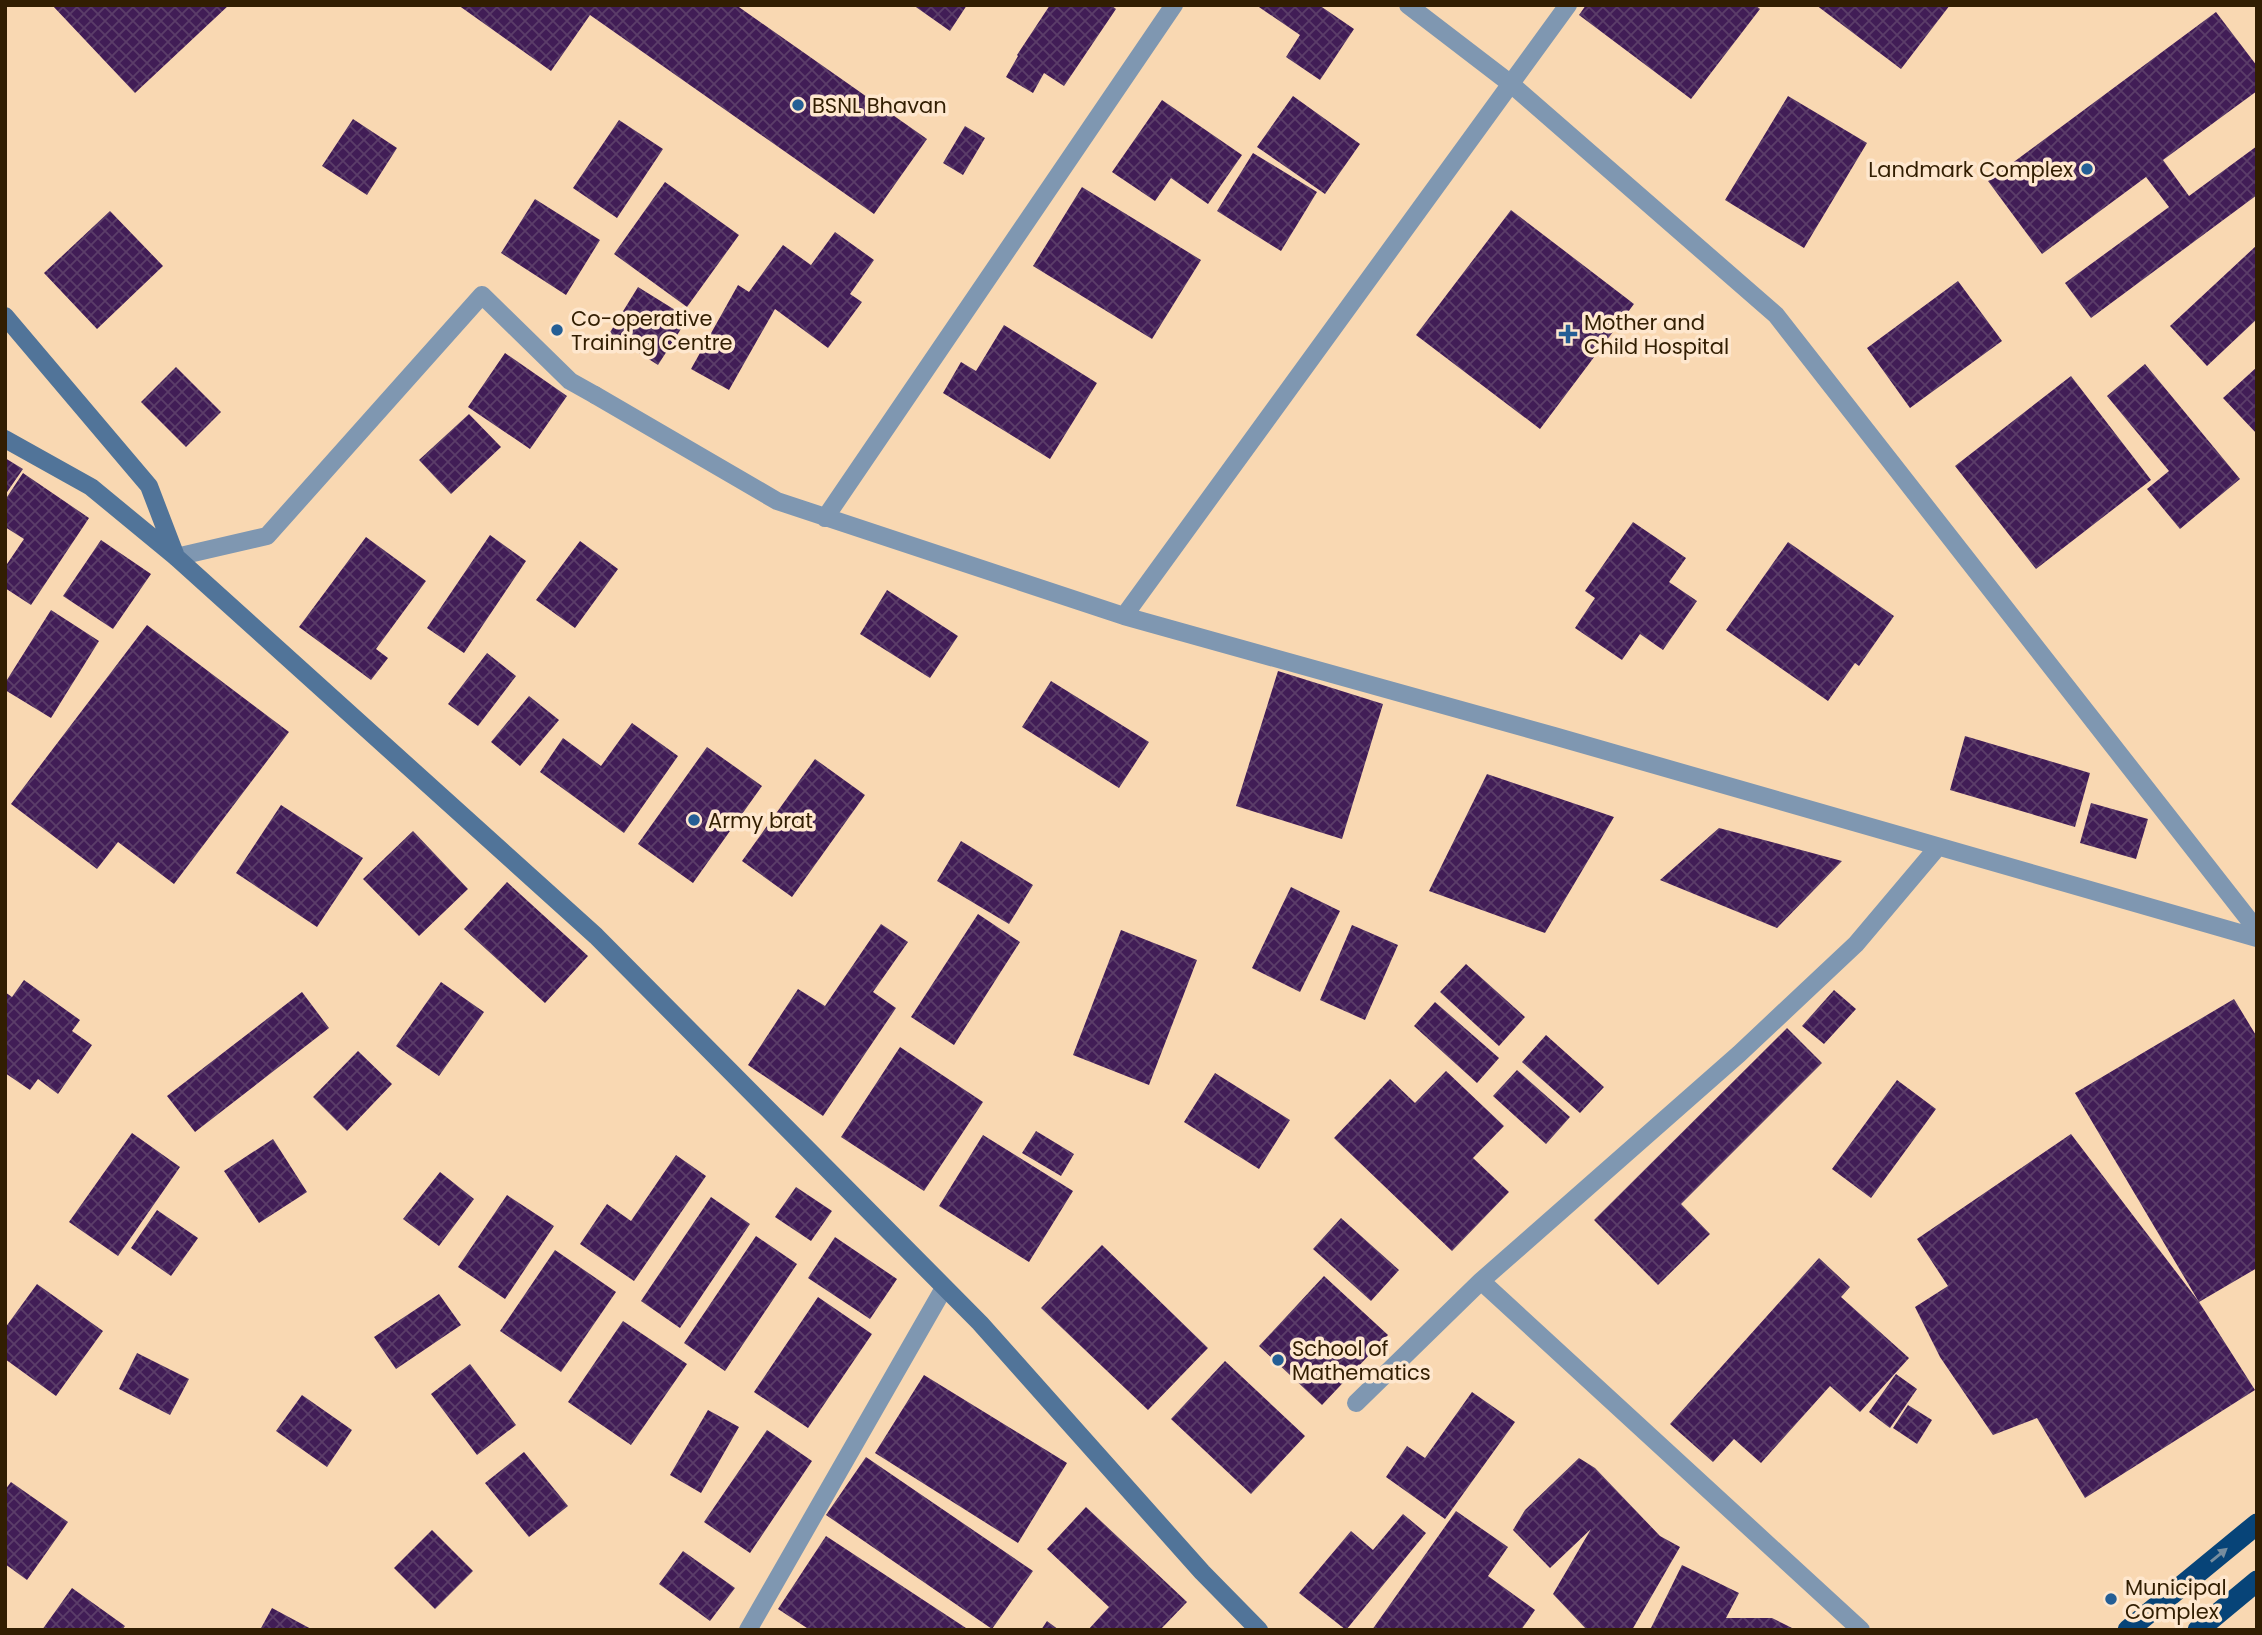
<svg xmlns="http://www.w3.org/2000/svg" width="2262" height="1635" viewBox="0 0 2262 1635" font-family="Poppins,sans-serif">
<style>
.building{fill:url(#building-cross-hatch)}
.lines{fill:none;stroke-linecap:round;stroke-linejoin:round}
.lane{stroke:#7f97b1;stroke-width:18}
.street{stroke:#7f97b1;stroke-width:18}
.secondary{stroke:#517499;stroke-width:18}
.highway{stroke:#074478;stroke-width:21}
.oneway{fill:#768d9f}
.poi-dot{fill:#245e95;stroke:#fee7ce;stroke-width:2.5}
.labels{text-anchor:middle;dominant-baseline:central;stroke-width:7;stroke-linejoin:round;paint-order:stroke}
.poi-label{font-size:21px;fill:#321e02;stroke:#fee7ce;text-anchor:start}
</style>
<defs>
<pattern id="building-cross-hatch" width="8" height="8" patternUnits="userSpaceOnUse" patternTransform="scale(1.75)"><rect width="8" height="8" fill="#411d56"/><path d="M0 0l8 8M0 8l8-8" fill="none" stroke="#5b3d69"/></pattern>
</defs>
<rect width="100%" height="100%" fill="#f9d8b2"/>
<!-- building -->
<path class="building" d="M 52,5 L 229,5 L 135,93 Z
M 458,5 L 736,5 L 927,139 L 874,214 L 590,15 L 551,71 Z
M 913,5 L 967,5 L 950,31 Z
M 1050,5 L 1111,5 L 1116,9 L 1064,86 L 1044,73 L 1033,93 L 1006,77 L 1018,56 L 1017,55 Z
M 1256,5 L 1319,5 L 1354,29 L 1320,80 L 1286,57 L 1300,35 Z
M 1586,5 L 1755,5 L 1760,9 L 1691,99 L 1579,15 Z
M 1816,5 L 1950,5 L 1901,69 Z
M 2216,12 L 2257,66 L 2257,91 L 2163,160 L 2189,196 L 2257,146 L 2257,195 L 2091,318 L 2065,283 L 2169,207 L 2146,177 L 2042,254 L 1988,181 Z
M 1293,96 L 1360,144 L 1325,194 L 1257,147 Z
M 1788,96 L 1867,143 L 1804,248 L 1725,200 Z
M 1162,100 L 1242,155 L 1208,204 L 1171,178 L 1155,201 L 1112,172 Z
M 353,119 L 397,148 L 367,195 L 322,166 Z
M 619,120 L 663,149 L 617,218 L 573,188 Z
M 965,126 L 985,138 L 963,175 L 943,163 Z
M 1253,153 L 1317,192 L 1281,251 L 1217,211 Z
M 665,182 L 739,235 L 687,307 L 614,254 Z
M 1082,187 L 1201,260 L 1152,339 L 1033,266 Z
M 535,199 L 600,240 L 566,295 L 501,253 Z
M 1511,210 L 1634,304 L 1540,429 L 1416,335 Z
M 110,211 L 163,266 L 97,329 L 44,273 Z
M 835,232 L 874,260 L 850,294 L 862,302 L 828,348 L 775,309 L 729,390 L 691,369 L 738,285 L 749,292 L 783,245 L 811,265 Z
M 2257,245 L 2257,319 L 2207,366 L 2170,326 Z
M 1958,281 L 2002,341 L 1910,408 L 1867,348 Z
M 638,287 L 688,318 L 658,365 L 609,334 Z
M 1004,325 L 1097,383 L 1050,459 L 943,393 L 961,362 L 976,371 Z
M 505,353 L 567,396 L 530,449 L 468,407 Z
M 2145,364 L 2240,479 L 2180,529 L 2147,489 L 2169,471 L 2107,396 Z
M 176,367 L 221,412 L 186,447 L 141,402 Z
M 2257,367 L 2257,434 L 2223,398 Z
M 2071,376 L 2151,480 L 2036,569 L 1955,466 Z
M 469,414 L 501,447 L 451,494 L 419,460 Z
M 5,458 L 23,469 L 5,495 Z
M 23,473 L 89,518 L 31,605 L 5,588 L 5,567 L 24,539 L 5,527 L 5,500 Z
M 1633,522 L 1686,558 L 1669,582 L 1697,601 L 1663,650 L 1640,634 L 1622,660 L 1575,628 L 1595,598 L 1585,591 Z
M 490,535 L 526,561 L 464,653 L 427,628 Z
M 366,537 L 426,581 L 376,649 L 388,658 L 371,680 L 299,627 Z
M 101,540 L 151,574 L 113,629 L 63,596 Z
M 580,541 L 618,569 L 575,628 L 536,600 Z
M 1788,542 L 1894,616 L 1859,666 L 1855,663 L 1828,701 L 1726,630 Z
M 887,590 L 958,636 L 930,678 L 860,634 Z
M 51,610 L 99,641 L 51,718 L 5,690 L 5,683 Z
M 147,625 L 289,732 L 174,884 L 118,842 L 97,869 L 11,804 Z
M 487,653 L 516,676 L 478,726 L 448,704 Z
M 1278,671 L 1383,704 L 1342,839 L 1236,806 Z
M 1051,681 L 1149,742 L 1119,788 L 1022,727 Z
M 529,696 L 559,720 L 520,766 L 491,742 Z
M 632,723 L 678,756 L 624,833 L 540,772 L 563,738 L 601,766 Z
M 1965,736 L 2090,773 L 2075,827 L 1950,790 Z
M 707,747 L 762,786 L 693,883 L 638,844 Z
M 815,759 L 865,795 L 792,897 L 742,861 Z
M 1487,774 L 1614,817 L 1545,933 L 1429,891 Z
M 2091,803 L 2148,819 L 2136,859 L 2080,843 Z
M 281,805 L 363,858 L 317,927 L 236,873 Z
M 1719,828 L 1842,861 L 1777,928 L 1660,880 Z
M 413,831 L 468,889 L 419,936 L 363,879 Z
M 961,841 L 1033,885 L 1009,924 L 937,881 Z
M 507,882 L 588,956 L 545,1003 L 464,929 Z
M 1291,887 L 1340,911 L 1300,992 L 1252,968 Z
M 978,914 L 1020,942 L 954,1045 L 911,1017 Z
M 881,924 L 908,942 L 873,992 L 896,1008 L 823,1116 L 748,1065 L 798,989 L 825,1006 Z
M 1352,925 L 1398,945 L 1365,1020 L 1320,1000 Z
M 1121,930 L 1197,960 L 1149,1085 L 1073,1055 Z
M 1466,964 L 1525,1017 L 1499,1046 L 1440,992 Z
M 24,980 L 80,1020 L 72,1031 L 92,1045 L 58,1094 L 38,1079 L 30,1090 L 5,1073 L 5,992 L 12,997 Z
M 441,982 L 484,1012 L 439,1076 L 396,1046 Z
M 1834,990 L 1856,1009 L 1824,1044 L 1802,1026 Z
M 302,992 L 329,1028 L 195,1132 L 167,1096 Z
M 2234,999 L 2257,1037 L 2257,1268 L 2199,1302 L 2255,1390 L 2085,1498 L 2037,1418 L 1993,1435 L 1940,1357 L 1915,1307 L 1948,1286 L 1917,1239 L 2071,1134 L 2199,1302 L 2075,1093 Z
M 1435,1002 L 1499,1058 L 1477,1083 L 1414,1026 Z
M 1787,1028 L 1822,1063 L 1681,1204 L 1710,1234 L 1658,1285 L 1594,1220 Z
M 1546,1035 L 1604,1087 L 1580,1113 L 1522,1062 Z
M 900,1047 L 983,1102 L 924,1191 L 841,1137 Z
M 358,1051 L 392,1084 L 347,1131 L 313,1097 Z
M 1517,1070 L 1570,1117 L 1546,1144 L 1493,1096 Z
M 1446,1071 L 1504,1126 L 1473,1158 L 1509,1192 L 1452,1251 L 1334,1138 L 1390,1079 L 1415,1103 Z
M 1215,1073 L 1290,1120 L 1259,1169 L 1184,1122 Z
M 1897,1080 L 1936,1109 L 1871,1198 L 1832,1169 Z
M 1036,1131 L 1074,1154 L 1061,1176 L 1022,1153 Z
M 132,1133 L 180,1167 L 118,1256 L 69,1222 Z
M 983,1135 L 1073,1191 L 1029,1262 L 939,1206 Z
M 273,1139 L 307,1192 L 259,1223 L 224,1171 Z
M 676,1155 L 706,1176 L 634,1281 L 580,1244 L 607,1204 L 631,1221 Z
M 440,1172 L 474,1199 L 439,1246 L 403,1219 Z
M 796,1187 L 832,1211 L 811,1241 L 775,1217 Z
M 507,1195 L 554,1226 L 505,1299 L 458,1267 Z
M 711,1197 L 750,1224 L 680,1328 L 641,1301 Z
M 157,1210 L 198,1238 L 171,1276 L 131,1248 Z
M 1341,1218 L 1399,1270 L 1371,1301 L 1313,1249 Z
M 756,1236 L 797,1264 L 725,1371 L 684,1343 Z
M 835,1237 L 897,1279 L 870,1319 L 808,1278 Z
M 1102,1245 L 1208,1348 L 1148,1410 L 1041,1308 Z
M 555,1250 L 616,1292 L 561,1372 L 500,1331 Z
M 1819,1258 L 1850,1287 L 1841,1297 L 1909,1358 L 1860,1412 L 1830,1386 L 1761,1463 L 1734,1439 L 1713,1462 L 1670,1424 Z
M 1324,1276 L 1388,1335 L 1322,1405 L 1259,1346 Z
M 37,1284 L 103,1331 L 56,1396 L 5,1359 L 5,1328 Z
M 439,1294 L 461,1325 L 396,1369 L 374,1337 Z
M 818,1297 L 872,1334 L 808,1428 L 754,1392 Z
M 623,1321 L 687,1364 L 631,1445 L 568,1402 Z
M 137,1353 L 189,1379 L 170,1415 L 119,1389 Z
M 1225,1361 L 1305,1436 L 1251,1494 L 1171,1419 Z
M 470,1364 L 516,1425 L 477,1455 L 431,1394 Z
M 1896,1374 L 1917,1389 L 1890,1428 L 1869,1412 Z
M 924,1375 L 1067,1463 L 1018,1543 L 875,1453 Z
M 1472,1392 L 1515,1422 L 1445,1519 L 1386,1477 L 1407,1446 L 1425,1458 Z
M 302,1395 L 352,1430 L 327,1467 L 276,1431 Z
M 1908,1405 L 1932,1420 L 1917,1444 L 1893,1428 Z
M 708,1410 L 739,1427 L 701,1493 L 670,1475 Z
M 767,1430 L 812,1461 L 750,1553 L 704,1522 Z
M 524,1452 L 568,1506 L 529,1537 L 485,1483 Z
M 866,1457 L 1033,1571 L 992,1629 L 826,1515 Z
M 1579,1458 L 1595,1468 L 1660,1536 L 1680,1547 L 1632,1630 L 1587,1630 L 1553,1594 L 1591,1529 L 1550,1568 L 1513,1530 L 1525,1510 Z
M 11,1482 L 68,1522 L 27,1580 L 5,1564 L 5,1490 Z
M 1086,1507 L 1187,1602 L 1160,1630 L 1088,1630 L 1109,1607 L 1047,1549 Z
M 1456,1511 L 1508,1547 L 1488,1576 L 1535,1610 L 1521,1630 L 1372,1630 Z
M 1403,1514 L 1426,1533 L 1346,1630 L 1299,1593 L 1351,1531 L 1373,1550 Z
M 432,1530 L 473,1571 L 435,1609 L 394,1568 Z
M 826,1536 L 969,1630 L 810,1630 L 778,1609 Z
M 683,1551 L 735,1588 L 710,1621 L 659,1584 Z
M 1682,1565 L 1739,1593 L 1726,1618 L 1772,1618 L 1796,1630 L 1650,1630 Z
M 72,1588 L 125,1626 L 122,1630 L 42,1630 Z
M 272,1608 L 313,1630 L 260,1630 Z
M 1047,1621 L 1059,1630 L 1041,1630 Z"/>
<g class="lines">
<!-- lane -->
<path class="lane" d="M 176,557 L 267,536 L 482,295 L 570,381 L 595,395"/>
<!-- street -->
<path class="street" d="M 1408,5 L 1511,84 L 1776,315 L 2257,930
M 595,395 L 777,501 L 1124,616 L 1554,736 L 2257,938
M 825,518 L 1174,5
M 1124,616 L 1568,5
M 1481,1281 L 1739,1054 L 1856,944 L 1937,848
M 1356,1403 L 1481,1281 L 1861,1630
M 748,1630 L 944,1288"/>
<!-- secondary -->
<path class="secondary" d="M 5,316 L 149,486 L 175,554
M 5,439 L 91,487 L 176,557 L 596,936 L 980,1323 L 1202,1572 L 1259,1630"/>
<!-- highway -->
<path class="highway" d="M 2128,1630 L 2257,1524
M 2198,1630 L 2257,1581"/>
</g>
<!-- one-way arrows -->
<defs><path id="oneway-solid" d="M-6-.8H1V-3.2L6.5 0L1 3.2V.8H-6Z" transform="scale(1.75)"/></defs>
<use class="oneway" href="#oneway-solid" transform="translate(2219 1555) rotate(-39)"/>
<!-- markers -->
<g class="poi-dot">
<circle cx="798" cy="105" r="7"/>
<circle cx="2087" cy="169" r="7"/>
<circle cx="557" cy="330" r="7"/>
<path d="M1564.5 323.5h7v7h7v7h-7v7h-7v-7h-7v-7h7z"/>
<circle cx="694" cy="820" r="7"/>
<circle cx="1278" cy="1360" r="7"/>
<circle cx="2111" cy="1599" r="7"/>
</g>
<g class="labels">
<!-- poi labels -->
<g class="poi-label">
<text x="812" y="105">BSNL Bhavan</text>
<text x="2073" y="169" text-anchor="end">Landmark Complex</text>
<text x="571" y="318">Co-operative<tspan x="571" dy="24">Training Centre</tspan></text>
<text x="1584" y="322">Mother and<tspan x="1584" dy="24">Child Hospital</tspan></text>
<text x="708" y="820">Army brat</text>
<text x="1292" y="1348">School of<tspan x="1292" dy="24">Mathematics</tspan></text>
<text x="2125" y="1587">Municipal<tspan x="2125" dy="24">Complex</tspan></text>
</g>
</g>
<!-- border -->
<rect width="2262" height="1635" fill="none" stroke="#321e02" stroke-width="14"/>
</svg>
